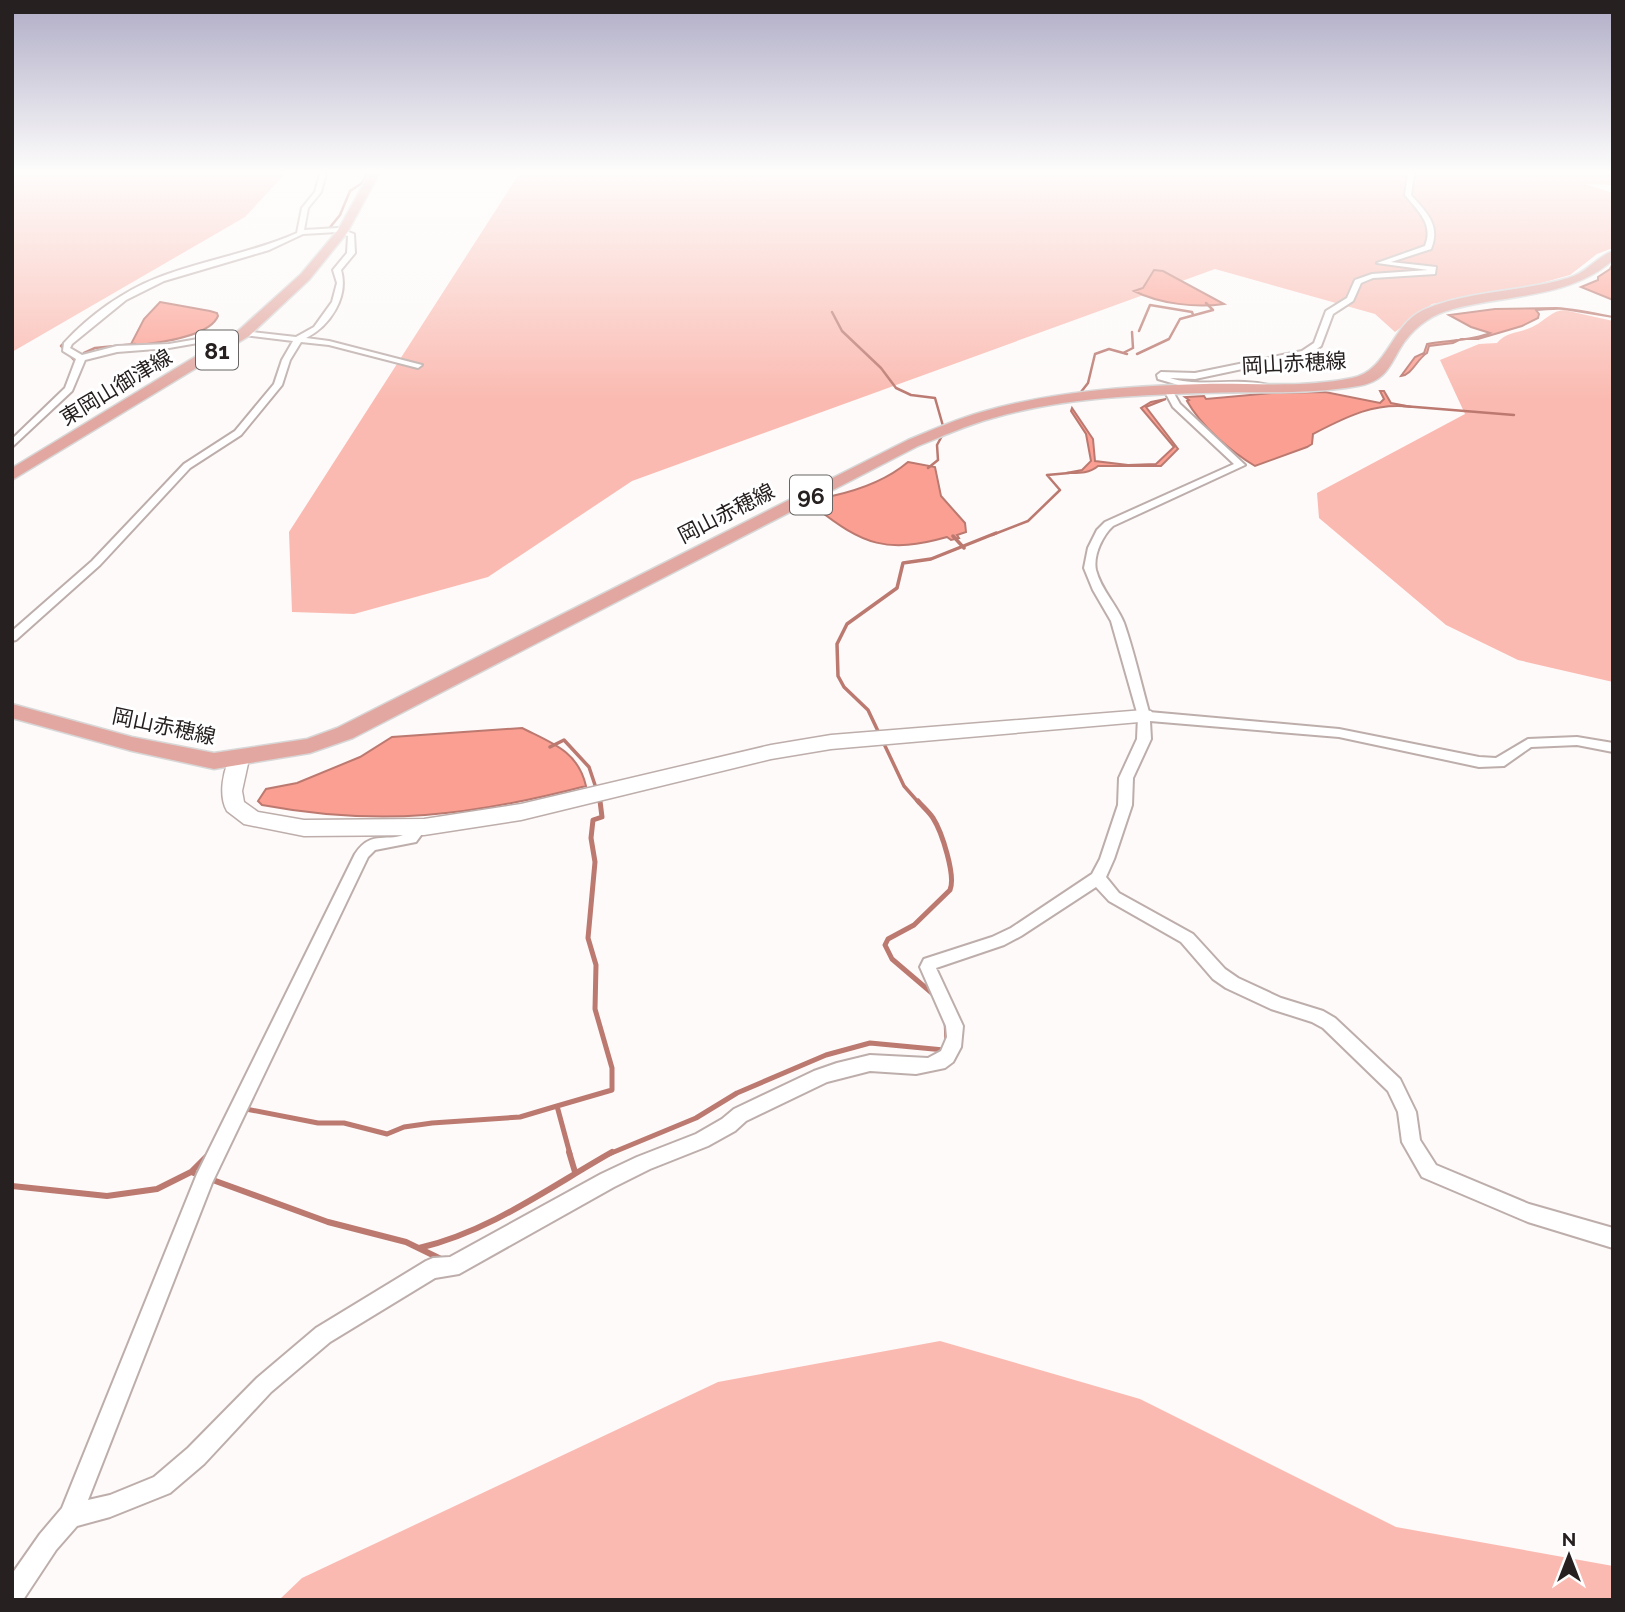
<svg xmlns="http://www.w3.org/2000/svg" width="1625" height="1612" viewBox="0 0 1625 1612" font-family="Raleway,'Noto Sans JP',sans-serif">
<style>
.green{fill:#fabab1}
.water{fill:#fb9f92;stroke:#bb7970;stroke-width:2}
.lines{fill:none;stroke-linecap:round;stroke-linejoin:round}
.stream-far3{stroke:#bb7970;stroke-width:2.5}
.stream-far2{stroke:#bb7970;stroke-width:3.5}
.stream-far1{stroke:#bb7970;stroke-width:5}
.stream{stroke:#bb7970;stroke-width:6}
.street-casing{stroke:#bdaeab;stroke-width:4}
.secondary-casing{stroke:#bdaeab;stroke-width:3}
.primary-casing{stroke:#d8d7d7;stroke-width:3}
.street{fill:#fff;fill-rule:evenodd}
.secondary{fill:#fff;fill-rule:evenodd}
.primary{fill:#e2a7a0;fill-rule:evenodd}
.labels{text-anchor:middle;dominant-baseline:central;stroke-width:6;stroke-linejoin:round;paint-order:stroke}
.far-street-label{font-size:21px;fill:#262120;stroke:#fff}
.shield{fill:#fff;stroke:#676463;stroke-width:2}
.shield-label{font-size:23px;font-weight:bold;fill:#262120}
</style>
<rect width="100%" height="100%" fill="#fdfaf9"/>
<!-- green -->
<path class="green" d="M 12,174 L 285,174 L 245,217 L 12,352 Z
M 519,174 L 1613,174 L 1613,185 L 1585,184 L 1613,193 L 1613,248 L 1597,254 L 1570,275 L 1531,286 L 1432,304 L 1395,332 L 1375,314 L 1215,269 L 632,481 L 488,577 L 354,614 L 292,612 L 289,532 Z
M 1564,310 L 1613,321 L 1613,682 L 1518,660 L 1446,625 L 1319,518 L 1317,493 L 1465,414 L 1440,360 L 1479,344 L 1497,343 C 1506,331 1522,333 1534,326 C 1546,320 1551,311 1564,310 Z
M 940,1341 L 1140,1399 L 1396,1527 L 1613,1566 L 1613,1600 L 279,1600 L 302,1578 L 718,1382 Z"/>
<!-- water -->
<path class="water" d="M 1613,263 L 1613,300 L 1581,287 L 1598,280 L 1598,277 L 1610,269 Z
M 1154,270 L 1163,271 L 1224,304 C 1196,308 1160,304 1134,291 L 1143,288 Z
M 160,302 L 210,311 L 217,313 L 218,316 C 209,338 151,344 130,346 L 144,319 Z
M 1556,308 C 1575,309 1594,313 1613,317 L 1564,309 C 1554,308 1545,310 1536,310 L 1539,314 L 1538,318 L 1522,326 L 1478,339 L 1461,339 L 1453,343 L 1429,346 L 1427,353 C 1417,359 1412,375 1401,376 L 1415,357 L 1424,353 L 1427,344 C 1446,340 1472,341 1490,333 L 1471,327 L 1449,315 L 1495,309 Z
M 1380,391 L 1384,391 L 1391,403 L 1412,407 C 1374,402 1346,417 1313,434 L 1312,444 L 1307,447 L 1255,466 C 1230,451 1201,426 1187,401 L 1189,400 L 1185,397 L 1204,396 L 1206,399 L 1272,393 L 1325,392 L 1380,403 L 1384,399 Z
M 1166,399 L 1146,407 L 1178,449 L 1161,466 L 1098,466 C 1089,474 1078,473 1066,473 L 1082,470 L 1091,461 L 1086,434 L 1071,411 L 1072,408 L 1093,439 L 1095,461 L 1128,465 L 1156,464 L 1174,447 L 1141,408 L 1151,402 Z
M 908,462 L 935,467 L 941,496 L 965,523 L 966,532 L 957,535 L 959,538 L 951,540 L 947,537 C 887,554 863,545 815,507 L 831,500 L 832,496 C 859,490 887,480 908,462 Z
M 522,728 C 552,743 578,751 586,786 C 471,816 380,827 262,805 L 258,801 L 266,789 L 297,783 L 360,757 L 392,737 Z"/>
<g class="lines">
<!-- stream-far3 -->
<path class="stream-far3" d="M 327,231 L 340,215 L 350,191 L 362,183 L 367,174
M 832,312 L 842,331 L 881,368 L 896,388 L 911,395 L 935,398 L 943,426
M 80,328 L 98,314
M 1139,331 L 1150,305 L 1192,312 L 1193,315
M 71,336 L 61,346 L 75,361 L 74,365
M 84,353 L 95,348 L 135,344
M 1123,353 L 1133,348 L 1132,332
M 1137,354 L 1169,339 L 1180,319 L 1213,310 L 1206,303
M 1081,392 L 1088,383 L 1095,354 L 1109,349 L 1127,354
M 1403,406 L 1514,415
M 928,468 L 938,460 L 937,445 L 943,434
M 992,535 L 1028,521 L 1060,490 L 1047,475 L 1069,473"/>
<!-- stream-far2 -->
<path class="stream-far2" d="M 953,536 L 964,548
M 550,747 L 564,740 L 589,767 L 596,788
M 600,799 L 600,803
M 919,803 L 904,786 L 868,710 L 844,687 L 838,676 L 837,644 L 847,624 L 897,588 L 903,563 L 931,559 L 996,533"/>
<!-- stream-far1 -->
<path class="stream-far1" d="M 918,801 C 923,807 929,812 933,818 C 942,832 956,876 950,890 L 914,925 L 888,939 L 885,945 L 892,959 L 933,994
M 946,1020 L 947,1043
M 246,1109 L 318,1123 L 344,1123 L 387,1134 L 404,1127 L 432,1123 L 520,1117 L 557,1106
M 570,1154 L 557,1106 L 612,1090 L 612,1068 L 595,1009 L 596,965 L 588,938 L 595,862 L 591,838 L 593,820 L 602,817 L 600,801
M 609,1154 L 696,1118 L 737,1093 L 826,1055 L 870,1043 L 944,1050"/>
<!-- stream -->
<path class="stream" d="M 569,1152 L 575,1172
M 191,1172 L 207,1156
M 210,1179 L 328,1222 L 406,1242 L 443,1260
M 12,1186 L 107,1196 L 157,1189 L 191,1172 L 202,1176
M 419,1248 C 489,1232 550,1187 612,1152"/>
<!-- street casing -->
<g class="street-casing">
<path id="street" d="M 320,174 L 326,174 L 321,192 L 308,208 L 304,230 L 338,228 L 354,234 L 355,253 L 341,270 C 349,297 330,326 306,338 L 329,341 L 422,365 L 418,368 L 329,345 L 301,342 L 290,360 L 282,385 L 241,435 L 190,468 L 100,565 L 16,640 L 12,641 L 12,631 L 92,561 L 184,464 L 235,431 L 274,384 L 282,360 L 293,341 L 244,335 L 169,348 L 117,352 L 85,360 L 72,391 L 12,447 L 12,439 L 65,388 L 76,359 L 63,351 L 64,343 C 89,316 123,291 157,278 C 203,260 252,253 297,233 L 302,208 L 315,192 ZM 337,232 L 348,236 L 347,253 L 333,270 L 337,283 L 332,302 L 314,327 L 296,337 L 244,331 L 169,344 L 117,346 L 82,355 L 70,348 L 72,344 L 126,300 L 164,281 L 269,250 L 303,234 Z
M 1408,174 L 1414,174 L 1411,195 C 1426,212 1441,225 1431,249 L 1391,262 L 1436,267 L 1435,274 L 1373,278 L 1361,283 L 1353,301 L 1333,314 L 1321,346 L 1308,355 L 1195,379 L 1170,378 C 1201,388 1236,377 1268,385 L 1268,389 L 1240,386 L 1182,386 L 1158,379 L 1157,375 L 1161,372 L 1195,373 L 1302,351 L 1314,343 L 1326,311 L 1347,298 L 1355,280 L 1372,274 L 1428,270 L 1377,263 L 1425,246 C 1434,224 1418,211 1405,195 Z
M 1166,390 L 1172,390 L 1180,404 L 1245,465 L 1113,526 C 1102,536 1093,556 1096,570 C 1101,590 1117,605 1124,623 C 1134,652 1141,683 1149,712 L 1339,729 L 1479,757 L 1496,758 L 1528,739 L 1577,737 L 1613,743 L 1613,752 L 1577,745 L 1531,747 L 1504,766 L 1479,767 L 1339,737 L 1150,721 L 1151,739 L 1133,778 L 1132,805 L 1114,859 L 1106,877 L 1119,893 L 1193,934 L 1225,969 L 1238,978 L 1281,998 L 1323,1011 L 1335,1018 L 1400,1079 L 1416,1112 L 1420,1140 L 1436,1165 L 1529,1204 L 1613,1228 L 1613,1248 L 1528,1222 L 1422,1177 L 1402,1142 L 1398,1112 L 1388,1091 L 1323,1028 L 1312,1022 L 1271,1009 L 1226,988 L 1213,979 L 1181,942 L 1109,901 L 1096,887 L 1021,936 L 1004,945 L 936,968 L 963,1026 L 961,1047 L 953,1062 L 945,1068 L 916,1074 L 870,1071 L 827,1082 L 746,1121 L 735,1131 L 708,1146 L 650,1169 L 614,1187 L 459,1274 L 435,1278 L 330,1342 L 271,1392 L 204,1464 L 170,1493 L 110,1517 L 77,1526 L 56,1550 L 23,1600 L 12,1600 L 12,1574 L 40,1534 L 62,1508 L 197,1174 L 355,854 C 372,828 389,844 407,833 C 413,829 413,824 420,822 L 427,827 L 416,842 L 375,850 L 368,857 L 212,1183 L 88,1500 L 110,1495 L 154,1477 L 188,1448 L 257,1378 L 316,1328 L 426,1261 L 433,1258 L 450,1257 L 601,1174 L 637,1157 L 696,1134 L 722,1119 L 734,1109 L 814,1071 L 837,1063 L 870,1055 L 928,1058 L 941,1051 L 947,1037 L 946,1026 L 920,967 L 924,959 L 992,937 L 1011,928 L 1092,874 L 1100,859 L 1118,805 L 1119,778 L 1137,739 L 1138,716 L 1111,621 L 1093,590 L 1084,568 L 1088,548 L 1097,530 L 1105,522 L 1234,464 L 1173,407 L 1165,392 Z"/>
</g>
<!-- secondary casing -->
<g class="secondary-casing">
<path id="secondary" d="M 1144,710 L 1151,711 L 1154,716 L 1151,721 L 831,749 L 771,759 L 521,820 L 424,835 L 304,836 L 244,824 L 227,811 C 218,796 223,769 232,754 L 246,754 L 249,759 L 242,791 L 244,802 L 258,812 L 304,820 L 424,819 L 521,804 L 771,745 L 831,735 Z"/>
</g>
<!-- primary casing -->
<g class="primary-casing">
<path id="primary" d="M 369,174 L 379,174 L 347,233 L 309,280 L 249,336 L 12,480 L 12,468 L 239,330 L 301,274 L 338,230 Z
M 1613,251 L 1613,260 C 1571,298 1505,295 1453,309 C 1433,314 1417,325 1405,341 C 1390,362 1389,381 1358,386 C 1308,395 1255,391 1204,393 C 1134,395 1061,398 993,418 C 967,425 943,436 918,446 L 353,738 L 310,753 L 214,769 L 132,751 L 12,718 L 12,704 L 132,737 L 214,753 L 307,739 L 337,728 L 908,440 C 932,430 957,419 982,412 C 1054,391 1130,386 1204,384 C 1252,383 1305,388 1352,378 C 1388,371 1391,325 1423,310 C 1468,290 1522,292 1568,278 C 1587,273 1596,257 1613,251 Z"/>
</g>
<!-- street -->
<use href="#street" class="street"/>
<!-- secondary -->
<use href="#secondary" class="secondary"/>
<!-- primary -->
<use href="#primary" class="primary"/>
</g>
<!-- sky -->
<linearGradient id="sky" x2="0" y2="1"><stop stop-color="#afacc6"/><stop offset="0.43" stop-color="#fefdfc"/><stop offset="1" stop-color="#fefdfc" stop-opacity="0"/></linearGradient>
<rect width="1625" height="400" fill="url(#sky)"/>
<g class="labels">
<!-- far-street labels -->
<g class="far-street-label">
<text transform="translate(1294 363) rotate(-3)">岡山赤穂線</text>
<text transform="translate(116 387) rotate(-31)">東岡山御津線</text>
<text transform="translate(726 513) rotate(-27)">岡山赤穂線</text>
<text transform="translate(164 726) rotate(12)">岡山赤穂線</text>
</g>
<!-- shield labels -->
<g class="shield">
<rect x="196" y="330.5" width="42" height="39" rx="5"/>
<rect x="790" y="475.5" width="42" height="39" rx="5"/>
</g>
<g class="shield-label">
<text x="217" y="350">81</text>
<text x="811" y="495">96</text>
</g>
</g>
<!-- border -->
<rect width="1625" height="1612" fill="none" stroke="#262120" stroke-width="28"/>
<!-- north arrow -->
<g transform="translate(1569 1556)" stroke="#ffffff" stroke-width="5" paint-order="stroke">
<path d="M0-5L12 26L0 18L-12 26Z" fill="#262120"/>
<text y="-10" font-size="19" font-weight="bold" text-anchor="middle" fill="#262120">N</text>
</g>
</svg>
